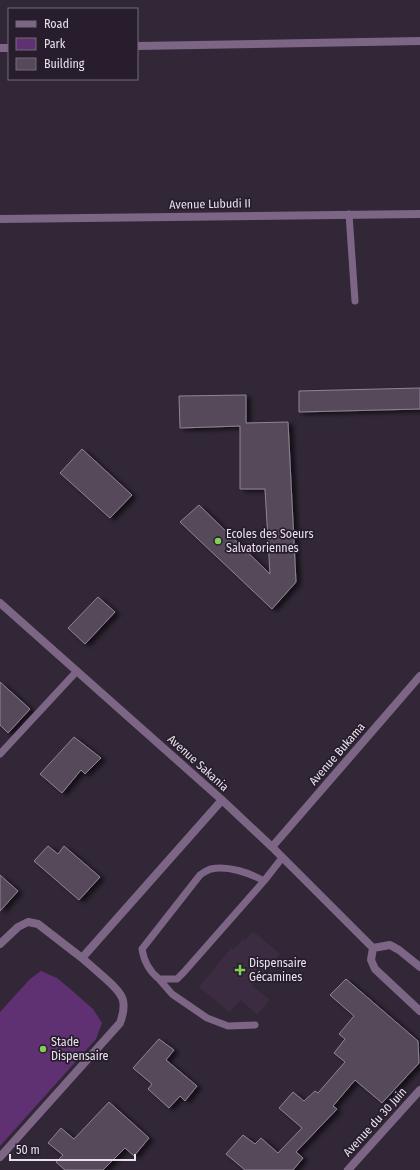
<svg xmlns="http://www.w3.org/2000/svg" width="420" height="1170" viewBox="0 0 420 1170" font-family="'Fira Sans Condensed',sans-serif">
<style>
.built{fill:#3b2c41}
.green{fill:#603172}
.building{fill:#55495a;stroke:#908396;filter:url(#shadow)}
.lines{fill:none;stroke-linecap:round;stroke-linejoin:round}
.service{stroke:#7d6586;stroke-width:7}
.minor{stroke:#7d6586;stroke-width:8}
.tertiary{stroke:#7d6586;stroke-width:8}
.poi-dot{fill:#80d051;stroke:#271d2c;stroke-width:1.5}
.labels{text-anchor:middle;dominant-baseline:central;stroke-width:3.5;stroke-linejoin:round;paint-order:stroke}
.street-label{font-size:12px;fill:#e9e2ec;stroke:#271d2c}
.poi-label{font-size:12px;fill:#e9e2ec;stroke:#271d2c;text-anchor:start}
</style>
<defs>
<filter id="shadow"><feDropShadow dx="4.5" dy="2.5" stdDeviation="2" flood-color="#0009"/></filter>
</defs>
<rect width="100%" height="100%" fill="#312736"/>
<!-- built -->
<path class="built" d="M 253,931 L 280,954 L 252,985 L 270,1000 L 257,1015 L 241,1000 L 229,1012 L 199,987 L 231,948 L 234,949 L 243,939 L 244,941 Z"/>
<!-- green -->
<path class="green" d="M 41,971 L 57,978 L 69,988 L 93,1009 L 102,1023 L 96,1039 L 0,1146 L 0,1012 L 30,979 Z"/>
<!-- building -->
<path class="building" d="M 420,388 L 420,409 L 299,412 L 299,391 Z
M 246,395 L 246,423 L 288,422 L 296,582 L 272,609 L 180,522 L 199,505 L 270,574 L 265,489 L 240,489 L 240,426 L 180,428 L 179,396 Z
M 82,449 L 132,495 L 110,518 L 60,473 Z
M 98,597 L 115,612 L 85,644 L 68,628 Z
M 0,682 L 30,709 L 8,733 L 0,725 Z
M 74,737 L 101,758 L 85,774 L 81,770 L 62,793 L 40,774 Z
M 48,846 L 58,854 L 64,846 L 100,877 L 79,900 L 34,861 Z
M 0,875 L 18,891 L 0,911 Z
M 346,979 L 418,1041 L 419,1063 L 382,1103 L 355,1080 L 333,1106 L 337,1109 L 296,1152 L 303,1158 L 293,1170 L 245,1170 L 226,1154 L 243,1135 L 255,1144 L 261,1138 L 278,1153 L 302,1128 L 279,1108 L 293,1092 L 304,1101 L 315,1091 L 318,1093 L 345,1062 L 334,1053 L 345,1039 L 339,1034 L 354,1016 L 330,995 Z
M 159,1039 L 174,1050 L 166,1060 L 197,1086 L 185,1101 L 180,1096 L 169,1108 L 148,1089 L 152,1084 L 133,1068 Z
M 109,1102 L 149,1138 L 134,1156 L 125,1148 L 103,1170 L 65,1170 L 56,1162 L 63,1155 L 48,1143 L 61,1128 L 74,1139 Z"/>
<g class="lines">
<!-- service -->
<path class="service" d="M 349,214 L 355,301
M 0,754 L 77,671
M 264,881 C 250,873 227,865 211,869 C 207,870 203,873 200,875 L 142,949 C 144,962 149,971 159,979 L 177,979 L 184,972 L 264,881 L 282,858
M 159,979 L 172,994 L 207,1018 L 228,1026 L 255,1025"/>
<!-- minor -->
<path class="minor" d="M 137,46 L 420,41
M 0,48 L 9,48
M 0,219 L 420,214
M 0,603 L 222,800 L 272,847 L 373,948
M 272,847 L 420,676
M 0,944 L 18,927 L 28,922 L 38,924 L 82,958 L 222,800
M 373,948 L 371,960 L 375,969 L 420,1011
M 373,948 L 390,945 L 399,950 L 420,967
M 0,1157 L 120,1023 C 128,1001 123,994 106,979 C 98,972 90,965 82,958"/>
<!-- tertiary -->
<path class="tertiary" d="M 348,1170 L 420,1090"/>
</g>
<!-- markers -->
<g class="poi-dot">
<circle cx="218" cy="541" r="4"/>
<path d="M238 964h4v4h4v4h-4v4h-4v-4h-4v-4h4z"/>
<circle cx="43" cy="1049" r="4"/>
</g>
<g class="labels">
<!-- street labels -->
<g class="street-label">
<text transform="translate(210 204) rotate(-1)">Avenue Lubudi II</text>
<text transform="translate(337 754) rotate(-49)">Avenue Bukama</text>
<text transform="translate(198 763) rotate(42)">Avenue Sakania</text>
<text transform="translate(375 1122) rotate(-48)">Avenue du 30 Juin</text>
</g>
<!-- poi labels -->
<g class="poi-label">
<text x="226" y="534">Ecoles des Soeurs<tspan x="226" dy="14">Salvatoriennes</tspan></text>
<text x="249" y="963">Dispensaire<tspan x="249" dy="14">Gécamines</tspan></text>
<text x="51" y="1042">Stade<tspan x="51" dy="14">Dispensaire</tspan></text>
</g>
</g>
<!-- legend -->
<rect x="8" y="8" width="130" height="72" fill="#271d2c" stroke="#756c79"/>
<rect x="16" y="21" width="20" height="6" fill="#7d6586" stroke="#756c79"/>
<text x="44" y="28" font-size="12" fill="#e9e2ec">Road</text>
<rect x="16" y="38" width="20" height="12" fill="#603172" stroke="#756c79"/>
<text x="44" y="48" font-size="12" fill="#e9e2ec">Park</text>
<rect x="16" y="58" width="20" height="12" fill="#55495a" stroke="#756c79"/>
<text x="44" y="68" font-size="12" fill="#e9e2ec">Building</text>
<!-- scale -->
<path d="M10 1154v6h125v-6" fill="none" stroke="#e9e2ec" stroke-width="2"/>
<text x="16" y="1154" font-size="12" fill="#e9e2ec" stroke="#271d2c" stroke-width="3" paint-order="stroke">50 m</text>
</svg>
